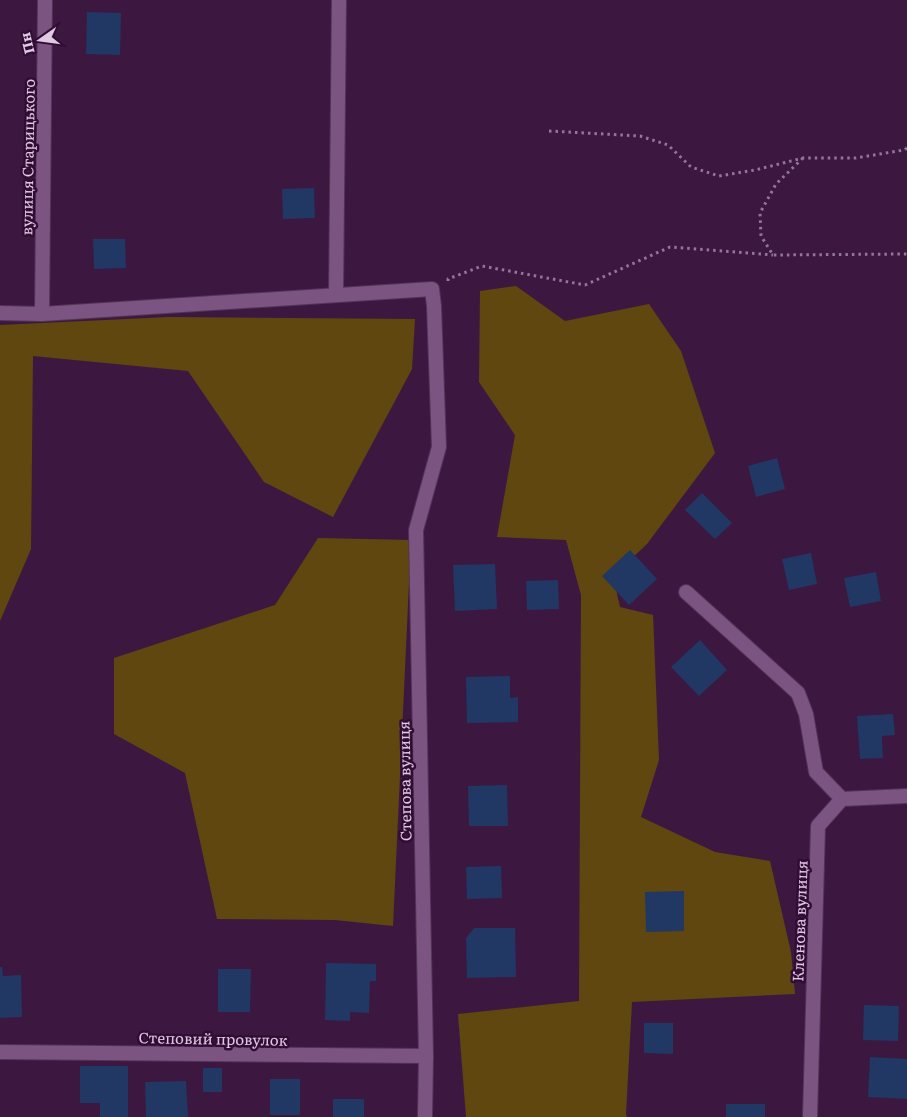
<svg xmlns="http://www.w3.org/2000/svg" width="907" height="1117" viewBox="0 0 907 1117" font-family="Literata,serif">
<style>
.green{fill:#604710}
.building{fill:#213764}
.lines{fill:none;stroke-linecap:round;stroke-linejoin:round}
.minor-casing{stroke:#533458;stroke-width:16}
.path{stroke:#947797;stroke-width:3;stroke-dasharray:2.5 4;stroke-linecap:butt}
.minor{stroke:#7c5481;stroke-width:14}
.labels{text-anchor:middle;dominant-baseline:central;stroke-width:5;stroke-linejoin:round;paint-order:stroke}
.street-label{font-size:15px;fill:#e0c9e2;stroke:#310d36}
</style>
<rect width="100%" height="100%" fill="#3c1841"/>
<!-- green -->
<path class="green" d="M 516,286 L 565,321 L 649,304 L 681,351 L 715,453 L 647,544 L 613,576 L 620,607 L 653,615 L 659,760 L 641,817 L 715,852 L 770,861 L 791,952 L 795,994 L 632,1002 L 626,1114 L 627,1117 L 466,1117 L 458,1014 L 579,1001 L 581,595 L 566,540 L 497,537 L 515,435 L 479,382 L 480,291 Z
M 169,317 L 415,319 L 412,369 L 333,517 L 264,482 L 188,371 L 33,356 L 31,549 L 0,621 L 0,325 Z
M 318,538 L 411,540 L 393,926 L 335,920 L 217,919 L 185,773 L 114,734 L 114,658 L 275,605 Z"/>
<!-- building -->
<path class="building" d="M 87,12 L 121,13 L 120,55 L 86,54 Z
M 314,188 L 315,218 L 283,219 L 282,189 Z
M 93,239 L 125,239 L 126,268 L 94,269 Z
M 777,458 L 785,489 L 756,497 L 748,466 Z
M 702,493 L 732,523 L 715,539 L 685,510 Z
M 630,550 L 657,579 L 629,605 L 602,576 Z
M 811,553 L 817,584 L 789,590 L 782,559 Z
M 495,564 L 497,609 L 455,611 L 453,565 Z
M 876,572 L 881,601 L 850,607 L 844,578 Z
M 558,580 L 559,609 L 527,610 L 526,581 Z
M 700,640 L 727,670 L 699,696 L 671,667 Z
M 510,676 L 510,698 L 518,697 L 518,722 L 467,723 L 466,677 Z
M 893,714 L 895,735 L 882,736 L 883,758 L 860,759 L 857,716 Z
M 507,785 L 508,826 L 469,826 L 468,786 Z
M 501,866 L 502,898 L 467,899 L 466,867 Z
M 684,891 L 684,931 L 646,932 L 645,892 Z
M 474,928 L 515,928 L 516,977 L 467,978 L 466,938 Z
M 326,963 L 376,964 L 376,981 L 370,981 L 369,1013 L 350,1012 L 350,1021 L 325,1020 Z
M 0,967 L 2,967 L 3,976 L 21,975 L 22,1017 L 0,1018 Z
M 218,969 L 251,969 L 250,1012 L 218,1012 Z
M 864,1005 L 899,1006 L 898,1041 L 863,1040 Z
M 644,1023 L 673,1023 L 673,1054 L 644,1053 Z
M 870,1057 L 907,1059 L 907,1099 L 868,1097 Z
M 80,1066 L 128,1066 L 128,1117 L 100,1117 L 100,1103 L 80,1103 Z
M 203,1068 L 222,1068 L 222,1092 L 203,1092 Z
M 270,1079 L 300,1079 L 300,1115 L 270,1115 Z
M 186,1081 L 188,1117 L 146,1117 L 145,1082 Z
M 333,1099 L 364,1099 L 364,1117 L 333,1117 Z
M 726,1104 L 765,1104 L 765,1117 L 726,1117 Z"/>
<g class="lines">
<!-- minor casing -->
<g class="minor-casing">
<path id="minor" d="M 336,295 L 339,0
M 0,313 L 42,314 L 432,289 L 434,306 L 439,447 L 416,530 L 426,1056 L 425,1117
M 42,314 L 45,0
M 686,592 L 798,693 L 806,714 L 816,772 L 842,799
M 0,1052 L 426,1056
M 810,1117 L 818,826 L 842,799 L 907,796"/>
</g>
<!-- path -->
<path class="path" d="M 549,131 L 640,136 L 668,145 L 691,167 L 719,176 L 755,170 L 803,158 L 856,158 L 904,150 L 907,148
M 803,158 L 776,184 L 760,213 L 761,236 L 773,255 L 907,254
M 448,281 L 448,279 L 482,266 L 585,285 L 670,247 L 773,255"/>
<!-- minor -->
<use href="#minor" class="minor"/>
</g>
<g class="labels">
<!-- street labels -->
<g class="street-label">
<text transform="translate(27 157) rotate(-89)">вулиця Старицького</text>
<text transform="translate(404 781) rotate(-91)">Степова вулиця</text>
<text transform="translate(799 921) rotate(-88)">Кленова вулиця</text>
<text transform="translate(213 1038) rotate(1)">Степовий провулок</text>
</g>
</g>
<!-- north arrow -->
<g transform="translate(40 40) rotate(256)" stroke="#310d36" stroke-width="4" paint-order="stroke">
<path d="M0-4L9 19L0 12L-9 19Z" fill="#e0c9e2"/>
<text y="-8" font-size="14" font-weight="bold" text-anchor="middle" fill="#e0c9e2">Пн</text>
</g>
</svg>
